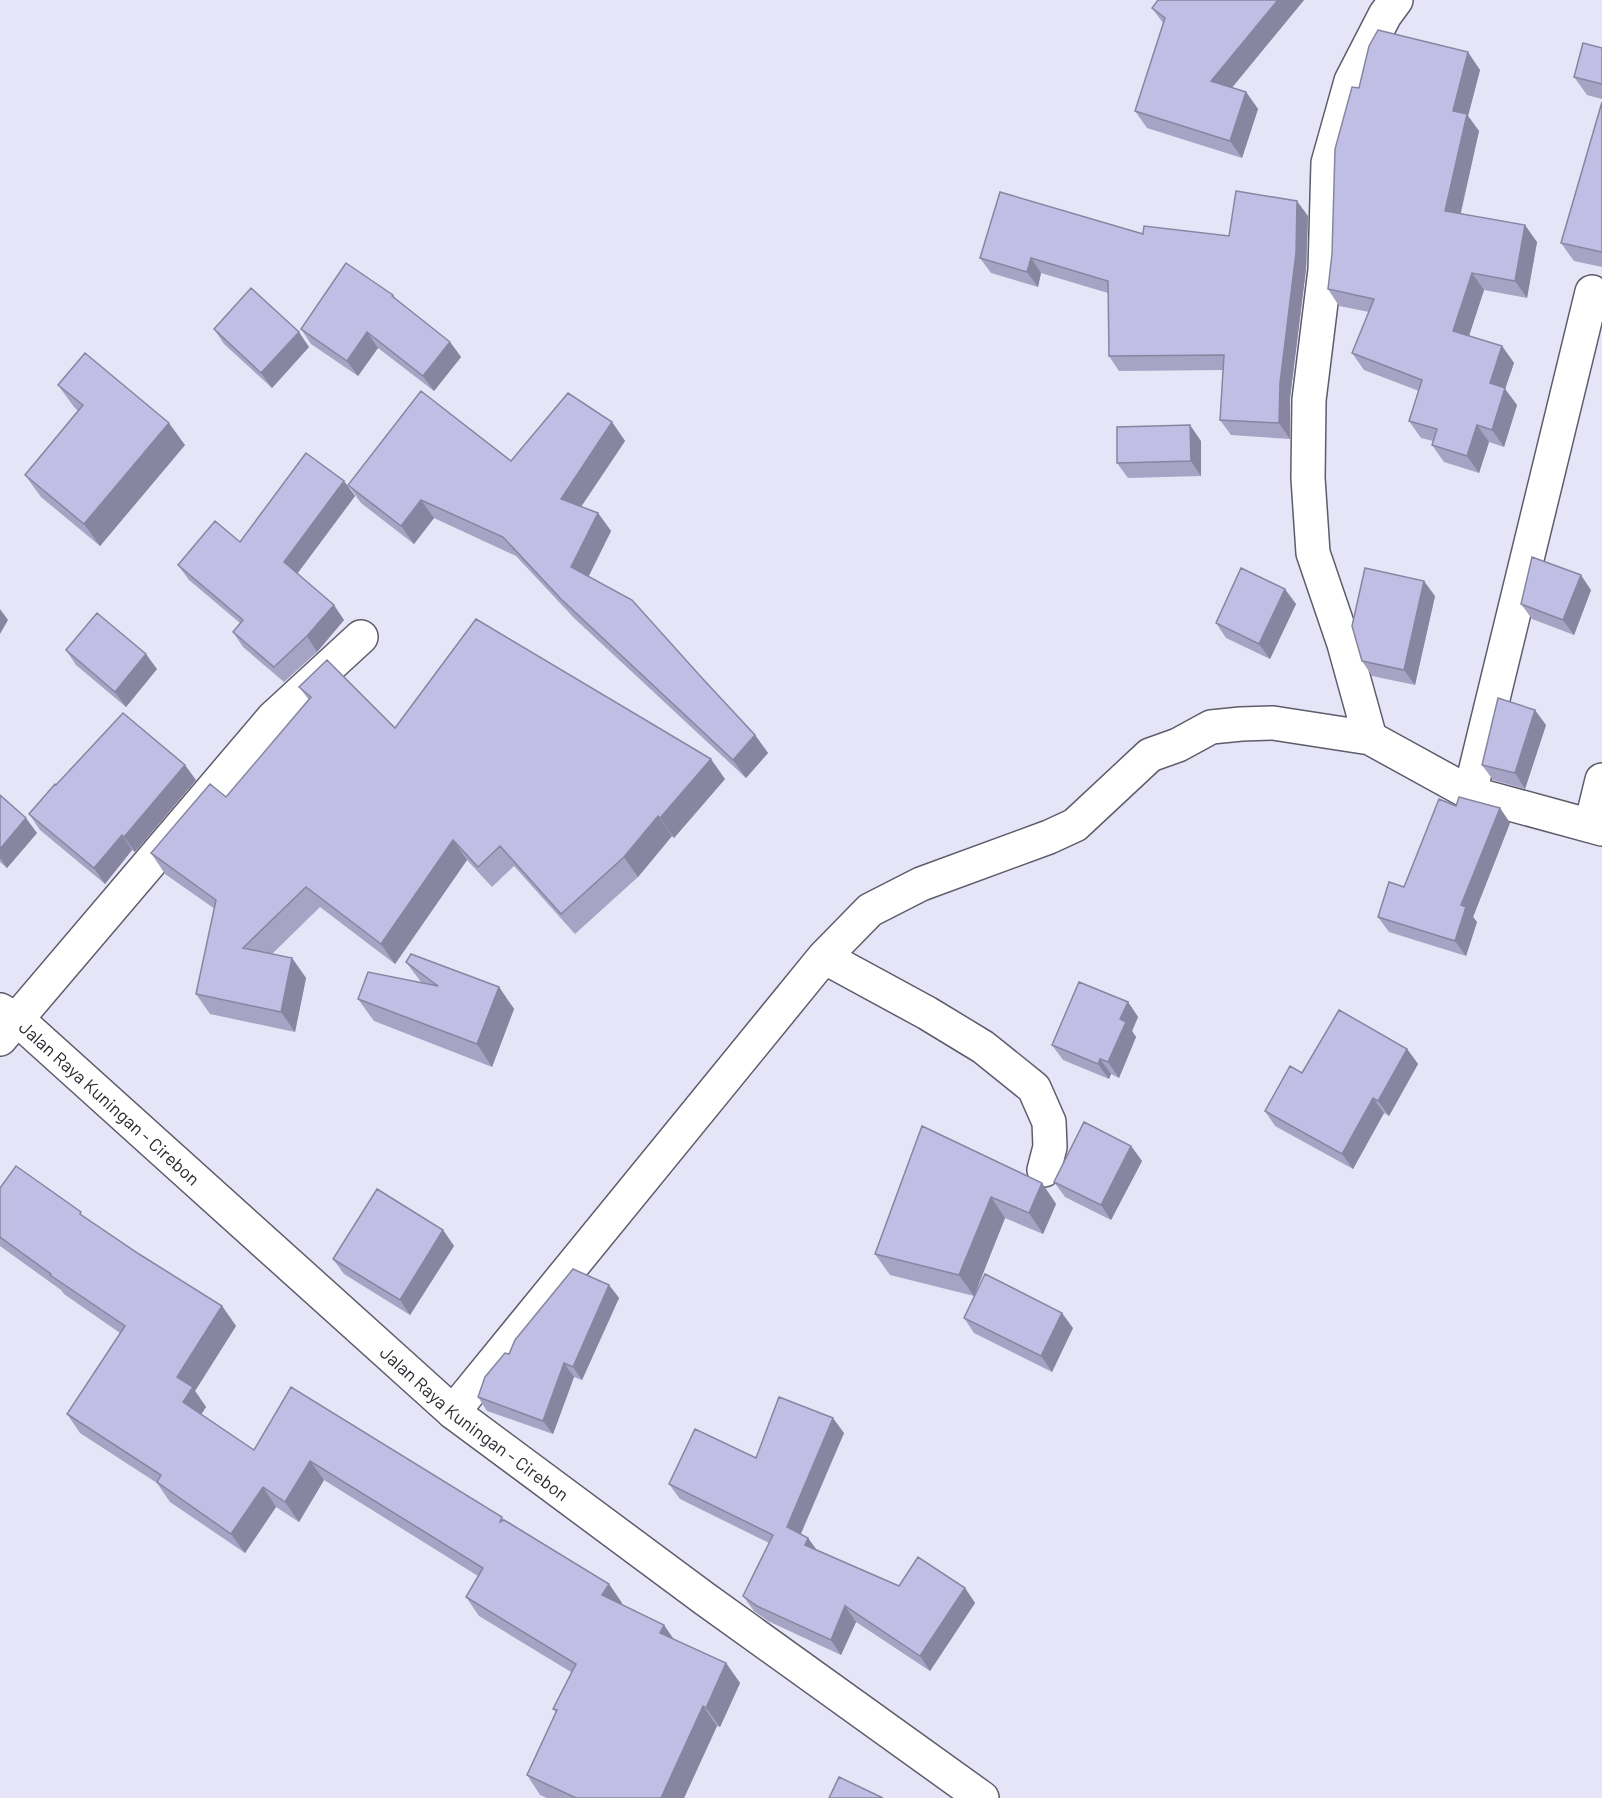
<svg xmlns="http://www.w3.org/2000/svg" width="1602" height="1798" viewBox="0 0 1602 1798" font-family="Barlow,sans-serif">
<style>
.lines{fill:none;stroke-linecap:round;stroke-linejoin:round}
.street-casing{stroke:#5d5c6b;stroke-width:36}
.highway-casing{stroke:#5d5c6b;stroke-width:36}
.street{stroke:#fff;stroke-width:33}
.highway{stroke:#fff;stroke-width:33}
.wall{fill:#a6a3c5}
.shaded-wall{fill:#8785a0}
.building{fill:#c1bee5;stroke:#8785a0;stroke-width:1.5}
.labels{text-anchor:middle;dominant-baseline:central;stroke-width:4.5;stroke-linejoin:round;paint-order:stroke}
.street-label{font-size:18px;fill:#292930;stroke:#fff}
</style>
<rect width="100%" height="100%" fill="#e6e5f7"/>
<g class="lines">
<!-- street casing -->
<g class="street-casing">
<path id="street" d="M 1370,738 L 1344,644 L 1313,553 L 1308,478 L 1309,400 L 1325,270 L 1328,163 L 1351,81 L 1385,15 L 1396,0
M 1470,793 L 1592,292
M 1591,825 L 1602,780
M 824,957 L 927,1013 L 983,1047 L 1034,1088 L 1049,1122 L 1050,1147 L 1044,1170
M 0,1039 L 273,718 L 361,637
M 453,1412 L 824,957 L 870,910 L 921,884 L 1049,837 L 1075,825 L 1150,755 L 1178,745 L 1211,727 L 1241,724 L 1273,723 L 1370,738 L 1470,793 L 1602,829"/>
</g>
<!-- highway casing -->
<g class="highway-casing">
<g id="highway">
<path id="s1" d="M 0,1010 L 18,1020 L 453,1412 L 705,1599 L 982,1798"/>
</g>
</g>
<!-- street -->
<use href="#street" class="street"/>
<!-- highway -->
<use href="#highway" class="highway"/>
</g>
<!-- wall -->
<path class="wall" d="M 1304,0 L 1232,88 L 1246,92 L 1258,109 L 1242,158 L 1147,128 L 1135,111 L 1163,23 L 1152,8 Z
M 1602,48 L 1602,99 L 1587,95 L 1574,77 Z
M 1480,70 L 1468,116 L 1479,131 L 1461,213 L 1537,242 L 1527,298 L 1484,290 L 1469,336 L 1502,346 L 1514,363 L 1505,389 L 1517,405 L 1504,447 L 1489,442 L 1479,473 L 1444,462 L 1432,445 L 1433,441 L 1421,438 L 1409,421 L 1419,391 L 1364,370 L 1352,353 L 1369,312 L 1339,306 L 1328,289 L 1359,88 Z
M 1602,102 L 1602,267 L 1574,261 L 1561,243 Z
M 1308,216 L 1306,269 L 1290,398 L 1290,439 L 1231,435 L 1220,420 L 1223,370 L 1119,371 L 1109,356 L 1108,293 L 1041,273 L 1038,287 L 991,273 L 980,258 L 1143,234 L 1229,236 Z
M 393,295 L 396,299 L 450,342 L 461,357 L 434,391 L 378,348 L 358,376 L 311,344 L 301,329 Z
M 214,329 L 309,347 L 272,388 L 224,344 Z
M 58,385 L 185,445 L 100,546 L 41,497 L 25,475 L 78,411 L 74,407 Z
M 612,422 L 625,441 L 581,507 L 598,513 L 611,531 L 588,576 L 702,678 L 755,735 L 768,753 L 746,778 L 574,618 L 516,556 L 434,518 L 414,544 L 361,503 L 348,485 L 511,461 Z
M 1201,441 L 1201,476 L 1128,478 L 1117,463 Z
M 344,481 L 355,496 L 297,574 L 344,620 L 317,652 L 284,682 L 243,647 L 233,632 L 240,623 L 189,580 L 178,565 L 240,542 Z
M 1591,590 L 1574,635 L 1532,619 L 1521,604 Z
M 1435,596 L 1415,685 L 1372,676 L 1362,661 Z
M 1296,604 L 1270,659 L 1226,638 L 1216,623 Z
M 66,650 L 157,669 L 126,707 L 76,665 Z
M 299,687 L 395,728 L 725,779 L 674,838 L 672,836 L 638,877 L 575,934 L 514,866 L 492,887 L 467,860 L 395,964 L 320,907 L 272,954 L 292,958 L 306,978 L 295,1032 L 210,1014 L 196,994 L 215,909 L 165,874 L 151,853 L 226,797 L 309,700 Z
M 1546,725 L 1525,789 L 1493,780 L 1482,765 Z
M 196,780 L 135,852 L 132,850 L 105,884 L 40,830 L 29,814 L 56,785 Z
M 0,795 L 37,833 L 7,868 L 0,862 Z
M 1456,806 L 1500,808 L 1510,823 L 1473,917 L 1477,922 L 1466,956 L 1389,932 L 1378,917 L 1404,887 Z
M 406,962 L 499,987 L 514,1009 L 492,1067 L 374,1021 L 358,999 L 421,982 Z
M 1128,1002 L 1138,1017 L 1132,1031 L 1136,1037 L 1119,1078 L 1111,1074 L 1109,1079 L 1063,1060 L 1052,1045 Z
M 1407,1049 L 1418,1064 L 1389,1116 L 1384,1113 L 1353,1169 L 1275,1126 L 1265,1111 L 1302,1073 Z
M 922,1126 L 1042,1183 L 1056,1204 L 1043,1234 L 1005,1218 L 974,1296 L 890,1275 L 875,1254 Z
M 1131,1146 L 1142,1161 L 1111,1220 L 1065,1197 L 1054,1182 Z
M 0,1188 L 85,1218 L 139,1254 L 222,1306 L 236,1326 L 195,1391 L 206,1407 L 201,1414 L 254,1450 L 291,1387 L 609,1584 L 622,1603 L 622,1604 L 674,1640 L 726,1663 L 740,1683 L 720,1727 L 717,1726 L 684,1798 L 547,1798 L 540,1795 L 527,1775 L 556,1712 L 553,1709 L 571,1672 L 479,1616 L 466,1597 L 478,1576 L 324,1480 L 299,1522 L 276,1507 L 245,1553 L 170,1502 L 157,1483 L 80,1433 L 67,1414 L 120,1333 L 64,1294 L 61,1290 L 0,1246 Z
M 443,1230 L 454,1246 L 410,1315 L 344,1274 L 333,1259 Z
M 609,1285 L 619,1298 L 582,1380 L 574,1377 L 553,1434 L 487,1411 L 478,1397 L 509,1354 Z
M 964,1318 L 1073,1328 L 1052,1372 L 974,1333 Z
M 844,1433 L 801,1534 L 808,1538 L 816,1550 L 899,1586 L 965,1588 L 975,1603 L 930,1671 L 856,1622 L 841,1655 L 768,1621 L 754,1611 L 743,1596 L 769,1543 L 680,1499 L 669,1484 Z"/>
<!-- shaded-wall -->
<path class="shaded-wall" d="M 1278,0 L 1304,0 L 1223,98 L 1211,81 Z
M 1468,52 L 1480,70 L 1468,116 L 1479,131 L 1457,228 L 1445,211 L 1453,111 Z
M 1246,92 L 1258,109 L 1242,158 L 1230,141 Z
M 1297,201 L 1308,216 L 1306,269 L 1290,398 L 1290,439 L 1279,423 L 1280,383 Z
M 1525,225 L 1537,242 L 1527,298 L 1515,281 Z
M 1031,258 L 1041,273 L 1038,287 L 1027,272 Z
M 1472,273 L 1484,290 L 1465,348 L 1453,331 Z
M 299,332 L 309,347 L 272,388 L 261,373 Z
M 367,332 L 378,348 L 358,376 L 347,361 Z
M 450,342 L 461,357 L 434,391 L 423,376 Z
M 1502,346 L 1514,363 L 1505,389 L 1517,405 L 1504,447 L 1492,430 L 1490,383 Z
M 612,422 L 625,441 L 574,517 L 561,499 Z
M 169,423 L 185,445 L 100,546 L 84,524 Z
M 1190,425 L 1201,441 L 1201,476 L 1191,461 Z
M 1477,425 L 1489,442 L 1479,473 L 1467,456 Z
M 344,481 L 355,496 L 294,578 L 284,562 Z
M 421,500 L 434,518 L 414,544 L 401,526 Z
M 598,513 L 611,531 L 584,586 L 571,567 Z
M 1581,575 L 1591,590 L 1574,635 L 1563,620 Z
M 1424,581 L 1435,596 L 1415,685 L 1404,670 Z
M 1285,589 L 1296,604 L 1270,659 L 1259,644 Z
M 334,605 L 344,620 L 317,652 L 307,636 Z
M 0,609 L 8,620 L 0,634 Z
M 146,654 L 157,669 L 126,707 L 115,692 Z
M 1535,710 L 1546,725 L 1525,789 L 1515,773 Z
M 755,735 L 768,753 L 746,778 L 733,760 Z
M 711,759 L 725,779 L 674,838 L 660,818 Z
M 185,765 L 196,780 L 135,852 L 124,837 Z
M 1500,808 L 1510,823 L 1473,917 L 1477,922 L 1466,956 L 1455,941 L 1461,905 Z
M 658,816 L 672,836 L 638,877 L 624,857 Z
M 26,818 L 37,833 L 7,868 L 0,858 L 0,849 Z
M 122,835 L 132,850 L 105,884 L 94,868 Z
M 453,840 L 467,860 L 395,964 L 381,944 Z
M 292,958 L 306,978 L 295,1032 L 281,1012 Z
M 499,987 L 514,1009 L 492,1067 L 477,1044 Z
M 1128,1002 L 1138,1017 L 1132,1031 L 1136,1037 L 1119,1078 L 1108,1062 L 1120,1019 Z
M 1407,1049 L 1418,1064 L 1389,1116 L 1378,1101 Z
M 1100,1059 L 1111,1074 L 1109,1079 L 1098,1064 Z
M 1373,1098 L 1384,1113 L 1353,1169 L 1342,1154 Z
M 1131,1146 L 1142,1161 L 1111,1220 L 1101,1205 Z
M 1042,1183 L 1056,1204 L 1043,1234 L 1029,1213 Z
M 991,1197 L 1005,1218 L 974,1296 L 959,1275 Z
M 443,1230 L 454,1246 L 410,1315 L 400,1300 Z
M 609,1285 L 619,1298 L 582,1380 L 573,1367 Z
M 222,1306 L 236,1326 L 195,1391 L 206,1407 L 197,1421 L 183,1402 L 177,1377 Z
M 1062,1313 L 1073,1328 L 1052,1372 L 1041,1356 Z
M 564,1363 L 574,1377 L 553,1434 L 543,1421 Z
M 833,1418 L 844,1433 L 797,1542 L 787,1527 Z
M 310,1461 L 324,1480 L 299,1522 L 285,1502 Z
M 263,1487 L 276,1507 L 245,1553 L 231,1534 Z
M 808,1538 L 819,1553 L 805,1545 Z
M 609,1584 L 622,1603 L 616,1614 L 602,1595 Z
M 965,1588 L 975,1603 L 930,1671 L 920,1656 Z
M 845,1606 L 856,1622 L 841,1655 L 831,1640 Z
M 664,1625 L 677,1644 L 660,1633 Z
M 726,1663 L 740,1683 L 720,1727 L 706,1708 Z
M 703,1706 L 717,1726 L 684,1798 L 661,1798 Z"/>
<!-- building -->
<path class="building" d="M 1158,0 L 1278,0 L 1211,81 L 1246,92 L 1230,141 L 1135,111 L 1165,18 L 1152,8 Z
M 1378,30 L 1468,52 L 1453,111 L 1467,114 L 1445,211 L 1525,225 L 1515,281 L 1472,273 L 1453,331 L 1502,346 L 1490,383 L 1505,388 L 1492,430 L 1477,425 L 1467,456 L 1432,445 L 1437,429 L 1409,421 L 1422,380 L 1352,353 L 1374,299 L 1328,289 L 1332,254 L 1335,149 L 1352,87 L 1359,88 L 1369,46 Z
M 1583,43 L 1602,48 L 1602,84 L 1574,77 Z
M 1602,102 L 1602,252 L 1561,243 Z
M 1236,191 L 1297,201 L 1296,253 L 1280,383 L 1279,423 L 1220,420 L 1224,355 L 1109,356 L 1108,281 L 1031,258 L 1027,272 L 980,258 L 1000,192 L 1143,234 L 1144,226 L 1229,236 Z
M 346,263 L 393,295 L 392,296 L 450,342 L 423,376 L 367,332 L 347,361 L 301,329 Z
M 251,288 L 299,332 L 261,373 L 214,329 Z
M 85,353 L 169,423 L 84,524 L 25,475 L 83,405 L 58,385 Z
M 421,391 L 511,461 L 568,393 L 612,422 L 561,499 L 598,513 L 571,567 L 632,600 L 702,678 L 755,735 L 733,760 L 561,599 L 503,537 L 421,500 L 401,526 L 348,485 Z
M 1190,425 L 1191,461 L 1117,463 L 1117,427 Z
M 306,453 L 344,481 L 284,562 L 334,605 L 307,636 L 274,667 L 233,632 L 243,620 L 178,565 L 215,521 L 240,542 Z
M 1532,557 L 1581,575 L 1563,620 L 1521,604 Z
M 1241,568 L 1285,589 L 1259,644 L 1216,623 Z
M 1365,568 L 1424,581 L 1404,670 L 1362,661 L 1352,626 Z
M 97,613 L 146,654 L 115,692 L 66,650 Z
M 476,619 L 711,759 L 660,818 L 658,816 L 624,857 L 561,914 L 500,846 L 478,867 L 453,840 L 381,944 L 306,887 L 243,948 L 292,958 L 281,1012 L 196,994 L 216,900 L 151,853 L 210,784 L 226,797 L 311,697 L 299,687 L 327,660 L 395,728 Z
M 1498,698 L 1535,710 L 1515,773 L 1482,765 Z
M 123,713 L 185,765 L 124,837 L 122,835 L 94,868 L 29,814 L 55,784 L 56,785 Z
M 0,795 L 26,818 L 0,849 Z
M 1459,797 L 1500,808 L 1461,905 L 1466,907 L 1455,941 L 1378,917 L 1389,882 L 1404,887 L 1439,799 L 1456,806 Z
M 411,954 L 499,987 L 477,1044 L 358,999 L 368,972 L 438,986 L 406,962 Z
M 1079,982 L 1128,1002 L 1120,1019 L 1126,1022 L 1108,1062 L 1100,1059 L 1098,1064 L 1052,1045 Z
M 1339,1010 L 1407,1049 L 1378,1101 L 1373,1098 L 1342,1154 L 1265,1111 L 1290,1066 L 1302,1073 Z
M 1084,1122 L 1131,1146 L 1101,1205 L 1054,1182 Z
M 922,1126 L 1042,1183 L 1029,1213 L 991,1197 L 959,1275 L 875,1254 Z
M 16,1166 L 81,1212 L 80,1214 L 139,1254 L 222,1306 L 177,1377 L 193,1387 L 183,1402 L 254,1450 L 291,1387 L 502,1517 L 500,1522 L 504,1520 L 609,1584 L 602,1595 L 664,1625 L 660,1633 L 726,1663 L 706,1708 L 703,1706 L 661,1798 L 576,1798 L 527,1775 L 557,1710 L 553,1709 L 576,1664 L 466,1597 L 483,1568 L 310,1461 L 285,1502 L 263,1487 L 231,1534 L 157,1482 L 161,1475 L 67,1414 L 125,1326 L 50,1275 L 51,1274 L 0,1237 L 0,1188 Z
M 377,1189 L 443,1230 L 400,1300 L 333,1259 Z
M 573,1269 L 609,1285 L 573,1367 L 564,1363 L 543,1421 L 478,1397 L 485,1377 L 505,1353 L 509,1354 L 515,1340 Z
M 985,1274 L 1062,1313 L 1041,1356 L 964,1318 Z
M 779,1397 L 833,1418 L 787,1527 L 808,1538 L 805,1545 L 899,1586 L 918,1557 L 965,1588 L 920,1656 L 845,1606 L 831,1640 L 757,1606 L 743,1596 L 773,1535 L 669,1484 L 695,1429 L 756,1458 Z
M 839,1777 L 883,1798 L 829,1798 Z"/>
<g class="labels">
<!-- street labels -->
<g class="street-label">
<text stroke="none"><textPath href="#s1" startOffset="144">Jalan Raya Kuningan - Cirebon</textPath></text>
<text stroke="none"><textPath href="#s1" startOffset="630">Jalan Raya Kuningan - Cirebon</textPath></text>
</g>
</g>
</svg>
